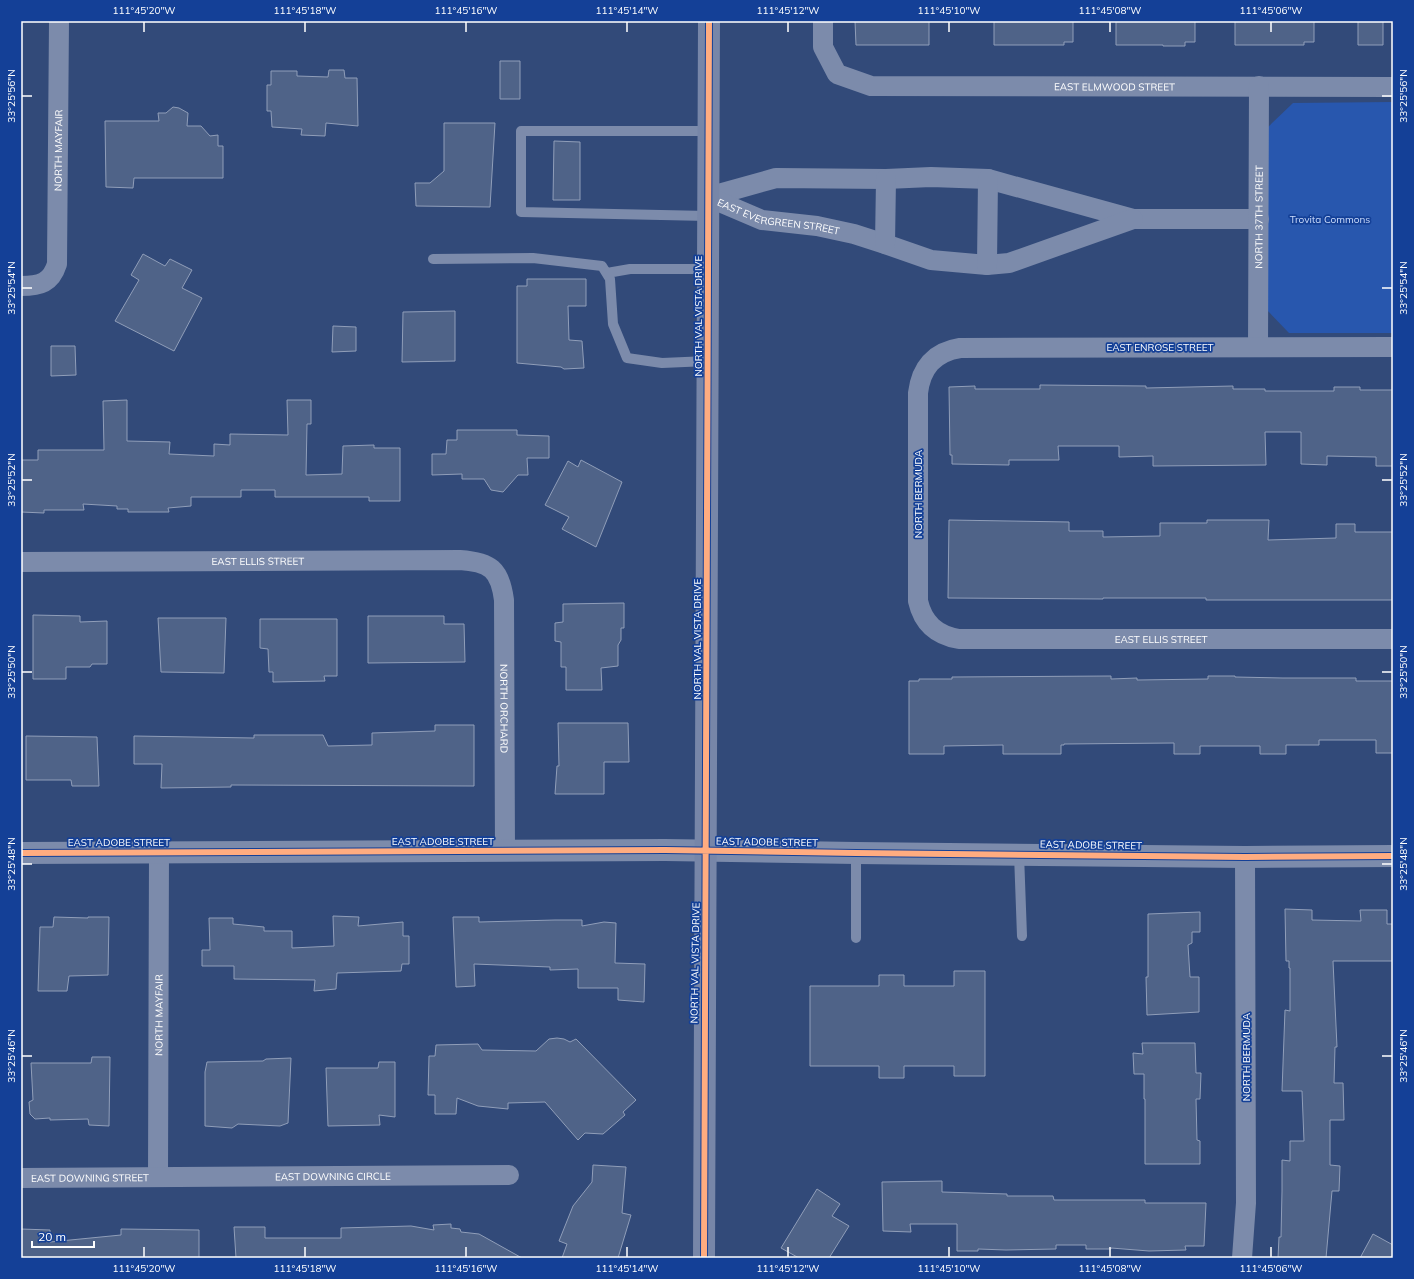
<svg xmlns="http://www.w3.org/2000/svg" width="1414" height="1279" viewBox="0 0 1414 1279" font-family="Mulish,sans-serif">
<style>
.green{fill:#2857ae}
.building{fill:#4f6388;stroke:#909eb9}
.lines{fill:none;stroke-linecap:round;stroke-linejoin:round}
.service{stroke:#7c8bab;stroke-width:10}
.minor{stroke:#7c8bab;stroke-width:20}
.tertiary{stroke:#7c8bab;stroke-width:22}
.secondary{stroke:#7786a8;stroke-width:22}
.cycleway-casing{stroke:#144097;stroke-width:8}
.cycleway{stroke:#ffac80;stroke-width:6}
.ticks{fill:none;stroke:#fff;stroke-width:1.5}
.labels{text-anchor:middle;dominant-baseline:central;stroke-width:3.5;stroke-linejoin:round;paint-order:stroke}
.street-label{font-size:10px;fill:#fff;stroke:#144097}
.park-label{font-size:10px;fill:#cedefd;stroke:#144097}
.neatline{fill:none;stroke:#fff;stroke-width:1.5}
.ticks-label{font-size:10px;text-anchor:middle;fill:#fff}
</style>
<rect width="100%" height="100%" fill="#324a79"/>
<!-- green -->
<path class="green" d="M 1393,102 L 1393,333 L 1289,333 L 1267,310 L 1267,128 L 1293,103 Z"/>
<!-- building -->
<path class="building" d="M 855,21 L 929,21 L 929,45 L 856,45 Z
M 994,21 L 1073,21 L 1073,42 L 1064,42 L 1064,45 L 994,45 Z
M 1116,21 L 1195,21 L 1195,42 L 1185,42 L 1185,46 L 1163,46 L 1163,45 L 1116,45 Z
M 1235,21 L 1314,21 L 1314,42 L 1304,42 L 1304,45 L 1235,45 Z
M 1358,21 L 1383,21 L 1383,45 L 1358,45 Z
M 500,61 L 520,61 L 520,99 L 500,99 Z
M 329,70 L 344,70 L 345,78 L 357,78 L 358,126 L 326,123 L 325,136 L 301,135 L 302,129 L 272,127 L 271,111 L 267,111 L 267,85 L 271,85 L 271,71 L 297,71 L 297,76 L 328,77 Z
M 173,107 L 179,108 L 188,113 L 187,126 L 201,126 L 210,136 L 218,135 L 218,146 L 223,146 L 223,178 L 134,178 L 133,188 L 106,187 L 105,121 L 159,121 L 158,113 L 166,113 Z
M 444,123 L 495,123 L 490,207 L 416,206 L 415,183 L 430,183 L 444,171 Z
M 554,141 L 580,142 L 580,200 L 553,200 Z
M 143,254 L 165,266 L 170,259 L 192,270 L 182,288 L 202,298 L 174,351 L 115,321 L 139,280 L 131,275 Z
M 527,279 L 586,279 L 586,306 L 568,306 L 569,340 L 582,341 L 584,368 L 564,369 L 561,367 L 517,363 L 517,286 L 527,286 Z
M 455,311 L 455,361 L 402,362 L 403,312 Z
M 333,326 L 356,327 L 356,351 L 332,352 Z
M 51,346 L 75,346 L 76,375 L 51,376 Z
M 1040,385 L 1146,386 L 1146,388 L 1233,386 L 1233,389 L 1265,389 L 1265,391 L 1334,391 L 1334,387 L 1360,387 L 1360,390 L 1393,390 L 1393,466 L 1376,466 L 1376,457 L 1327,456 L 1327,465 L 1301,464 L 1301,432 L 1265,432 L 1266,465 L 1153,466 L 1153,456 L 1119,457 L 1119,446 L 1058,446 L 1059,460 L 1009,460 L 1009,465 L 952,464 L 952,455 L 950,455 L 949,387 L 975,386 L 975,389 L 1040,389 Z
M 127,400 L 127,441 L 170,442 L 169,454 L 214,456 L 214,444 L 230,445 L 230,434 L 288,435 L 287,400 L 311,400 L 311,424 L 307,424 L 306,475 L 342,474 L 343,446 L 374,445 L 374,448 L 400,448 L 400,501 L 369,501 L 369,497 L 275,497 L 275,490 L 241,490 L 241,497 L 191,497 L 191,506 L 168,508 L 169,512 L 128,512 L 128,509 L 117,509 L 117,506 L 83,504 L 84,510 L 44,510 L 44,513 L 21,512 L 22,460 L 38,460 L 38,450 L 104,450 L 103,401 Z
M 457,430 L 517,430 L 517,435 L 549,436 L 549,458 L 527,458 L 528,475 L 518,475 L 503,492 L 491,490 L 484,479 L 462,479 L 462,474 L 432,475 L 432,454 L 446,454 L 447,440 L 457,440 Z
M 581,460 L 622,482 L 596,547 L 562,529 L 569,517 L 545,505 L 568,461 L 578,467 Z
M 949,520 L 1069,522 L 1069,531 L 1103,531 L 1103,537 L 1160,536 L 1160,523 L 1207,523 L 1207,520 L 1269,520 L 1268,540 L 1336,538 L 1336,524 L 1355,524 L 1355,532 L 1393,532 L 1393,600 L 1206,600 L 1206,598 L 1103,598 L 1103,599 L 948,598 Z
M 624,603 L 624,628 L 621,628 L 621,640 L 618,645 L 618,666 L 601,668 L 602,690 L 566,690 L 566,667 L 561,667 L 561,642 L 555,641 L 555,623 L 563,622 L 563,604 Z
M 33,615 L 80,616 L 80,622 L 107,621 L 107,664 L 92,664 L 90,667 L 66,667 L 66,679 L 33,679 Z
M 368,616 L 444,616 L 444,624 L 464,624 L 465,662 L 368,663 Z
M 158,618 L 226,618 L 224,673 L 161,672 Z
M 260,619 L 337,619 L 337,676 L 324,676 L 325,681 L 273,682 L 273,672 L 269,672 L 268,649 L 260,648 Z
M 1111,676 L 1111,679 L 1137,678 L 1137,680 L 1208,679 L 1208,676 L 1235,676 L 1235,677 L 1283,678 L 1356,678 L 1356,681 L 1393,681 L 1393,753 L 1376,753 L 1376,740 L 1319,740 L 1319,745 L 1286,745 L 1286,754 L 1260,754 L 1260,746 L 1200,746 L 1200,754 L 1174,754 L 1174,743 L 1064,744 L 1064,745 L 1061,745 L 1061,754 L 1003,754 L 1003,745 L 944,746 L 944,754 L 909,754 L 909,681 L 919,681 L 919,679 L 952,679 L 952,677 Z
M 558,723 L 628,723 L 629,762 L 604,762 L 604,794 L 555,794 L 557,766 L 559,766 Z
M 435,725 L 474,725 L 474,786 L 231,785 L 231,787 L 161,788 L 162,764 L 134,764 L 134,736 L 254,738 L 254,735 L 323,735 L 328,746 L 372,745 L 372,733 L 435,731 Z
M 26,736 L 97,737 L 99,786 L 72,786 L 71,780 L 26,780 Z
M 1285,909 L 1312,910 L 1312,920 L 1361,921 L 1360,910 L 1387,910 L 1387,924 L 1393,924 L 1393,961 L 1333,961 L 1337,1047 L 1335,1047 L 1334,1083 L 1343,1083 L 1344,1120 L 1330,1120 L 1330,1165 L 1340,1166 L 1339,1191 L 1332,1191 L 1326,1258 L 1278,1258 L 1279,1237 L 1281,1237 L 1282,1191 L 1282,1160 L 1290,1161 L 1290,1141 L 1304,1141 L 1302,1091 L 1282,1091 L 1285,1010 L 1290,1011 L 1290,968 L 1289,968 L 1289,961 L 1286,961 Z
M 1200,912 L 1200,932 L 1192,932 L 1192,943 L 1188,945 L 1190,977 L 1199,977 L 1199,1012 L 1147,1015 L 1146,977 L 1148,977 L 1148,914 Z
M 333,916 L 359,917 L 358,926 L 403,922 L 403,936 L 409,936 L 409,964 L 402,964 L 401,971 L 337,973 L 336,989 L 314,991 L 315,980 L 234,979 L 234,966 L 202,966 L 202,950 L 210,950 L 209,918 L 233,918 L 233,924 L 264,927 L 264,931 L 292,931 L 292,948 L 334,946 Z
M 54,917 L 88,918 L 88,917 L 109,917 L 108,975 L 69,976 L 67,991 L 38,991 L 40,927 L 53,927 Z
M 453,917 L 479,917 L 479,922 L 555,920 L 582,920 L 582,926 L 604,922 L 616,923 L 615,963 L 645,964 L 644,1002 L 618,1000 L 618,988 L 578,988 L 578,969 L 550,970 L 550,967 L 474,964 L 475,986 L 456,987 Z
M 954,971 L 985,971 L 985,1076 L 954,1076 L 954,1066 L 904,1066 L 904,1078 L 879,1078 L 879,1066 L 810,1066 L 810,986 L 879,986 L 879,975 L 904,975 L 904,986 L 954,986 Z
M 557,1038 L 564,1039 L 570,1042 L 576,1039 L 636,1100 L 623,1112 L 625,1115 L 603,1134 L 585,1133 L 578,1140 L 545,1102 L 508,1103 L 508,1109 L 478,1106 L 457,1098 L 456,1114 L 435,1114 L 435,1095 L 428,1095 L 429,1056 L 435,1056 L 436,1045 L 478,1044 L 482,1050 L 536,1051 L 549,1039 Z
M 1142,1043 L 1195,1043 L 1196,1073 L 1201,1073 L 1200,1099 L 1196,1099 L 1197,1140 L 1200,1141 L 1200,1164 L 1145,1164 L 1145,1099 L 1144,1099 L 1144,1074 L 1134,1074 L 1133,1053 L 1143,1054 Z
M 92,1057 L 110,1057 L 109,1126 L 89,1125 L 88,1119 L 50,1120 L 50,1118 L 35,1119 L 30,1114 L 29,1102 L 33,1100 L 31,1063 L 91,1063 Z
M 291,1058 L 288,1123 L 280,1126 L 238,1124 L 232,1128 L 205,1126 L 205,1072 L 207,1062 L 263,1061 L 266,1059 Z
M 379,1062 L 395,1062 L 395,1117 L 379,1115 L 380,1125 L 328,1126 L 326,1068 L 378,1068 Z
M 593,1165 L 626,1167 L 622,1213 L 631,1215 L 618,1258 L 562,1258 L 567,1244 L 559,1241 L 573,1206 L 592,1182 Z
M 942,1181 L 942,1192 L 1007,1194 L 1007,1196 L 1053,1196 L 1054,1200 L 1145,1200 L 1145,1203 L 1206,1203 L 1204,1246 L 1185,1246 L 1186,1250 L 1149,1251 L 1111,1248 L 1111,1249 L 1086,1249 L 1086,1245 L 1056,1245 L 1056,1249 L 1006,1250 L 978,1249 L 978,1251 L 957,1251 L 957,1224 L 910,1224 L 911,1232 L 883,1231 L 882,1182 Z
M 817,1189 L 840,1204 L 832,1216 L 849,1226 L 829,1258 L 799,1258 L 781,1248 Z
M 451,1224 L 451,1228 L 460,1229 L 461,1232 L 479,1234 L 522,1258 L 236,1258 L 234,1227 L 265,1227 L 265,1238 L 341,1238 L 341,1228 L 411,1226 L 434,1230 L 433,1225 Z
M 21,1229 L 50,1230 L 50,1242 L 121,1235 L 121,1229 L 199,1230 L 199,1258 L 21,1258 Z
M 1373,1234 L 1393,1245 L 1393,1258 L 1360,1258 Z"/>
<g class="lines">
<!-- service -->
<path class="service" d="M 708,216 L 521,212 L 521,131 L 708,131
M 433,259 L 533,258 L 602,266 L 610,279 L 613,324 L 627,358 L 662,363 L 708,361
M 607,273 L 630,269 L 708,269
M 856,853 L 856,938
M 1019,854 L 1022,936"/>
<!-- minor -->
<g class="minor">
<path id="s1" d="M 823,21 L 823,47 L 837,74 L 871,86 L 1393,87"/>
<path d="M 708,197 L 776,178 L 886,179 L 931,177 L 988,179 L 1133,219 L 1259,219"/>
<path id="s2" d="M 708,197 L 762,220 L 817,226 L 854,234 L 885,244 L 931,260 L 987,265 L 1009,263 L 1133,219"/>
<path d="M 885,244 L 886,179"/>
<path d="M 987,265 L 988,179"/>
<path id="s3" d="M 21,286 C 40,286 51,283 57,264 L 59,21"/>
<path id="s4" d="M 1258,347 L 1259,86"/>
<path id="s5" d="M 1393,347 L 960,348 C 934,352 921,368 918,393 L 918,601 C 923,623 936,635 959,639 L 1393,639"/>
<path id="s6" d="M 21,562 L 460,560 C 490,562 500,569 504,600 L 505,850"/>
<path id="s7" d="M 158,1177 L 159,852"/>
<path id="s8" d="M 21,1178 L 509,1175"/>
<path d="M 1242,1258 L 1246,1203 L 1245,857"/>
</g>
<!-- tertiary -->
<path class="tertiary" d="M 21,853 L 665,850 L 856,853 L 1245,857 L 1393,856"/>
<!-- secondary -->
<path class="secondary" d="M 704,1258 L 709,21"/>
<!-- cycleway casing -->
<g class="cycleway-casing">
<path id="cycleway" d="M 21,853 L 665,850 L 856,853 L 1245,857 L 1393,856
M 704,1258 L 709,21"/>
</g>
<!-- cycleway -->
<use href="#cycleway" class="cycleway"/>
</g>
<!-- ticks -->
<path class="ticks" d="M 144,22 L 144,32M 305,22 L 305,32M 466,22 L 466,32M 627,22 L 627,32M 788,22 L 788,32M 949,22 L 949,32M 1110,22 L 1110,32M 1271,22 L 1271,32M 22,96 L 32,96M 1382,96 L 1392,96M 22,288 L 32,288M 1382,288 L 1392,288M 22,480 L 32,480M 1382,480 L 1392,480M 22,672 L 32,672M 1382,672 L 1392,672M 22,864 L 32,864M 1382,864 L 1392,864M 22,1056 L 32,1056M 1382,1056 L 1392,1056M 144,1247 L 144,1257M 305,1247 L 305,1257M 466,1247 L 466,1257M 627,1247 L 627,1257M 788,1247 L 788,1257M 949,1247 L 949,1257M 1110,1247 L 1110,1257M 1271,1247 L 1271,1257"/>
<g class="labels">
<!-- street labels -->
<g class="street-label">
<text stroke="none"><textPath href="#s1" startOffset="336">EAST ELMWOOD STREET</textPath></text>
<text stroke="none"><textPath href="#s3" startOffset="160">NORTH MAYFAIR</textPath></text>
<text stroke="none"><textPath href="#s2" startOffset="74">EAST EVERGREEN STREET</textPath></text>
<text stroke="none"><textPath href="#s4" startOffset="130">NORTH 37TH STREET</textPath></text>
<text transform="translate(698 316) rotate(-90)">NORTH VAL VISTA DRIVE</text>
<text x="1160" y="347">EAST ENROSE STREET</text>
<text transform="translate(918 494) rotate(-90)">NORTH BERMUDA</text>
<text stroke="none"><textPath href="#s6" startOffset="237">EAST ELLIS STREET</textPath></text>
<text transform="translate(697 639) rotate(-90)">NORTH VAL VISTA DRIVE</text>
<text stroke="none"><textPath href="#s5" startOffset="970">EAST ELLIS STREET</textPath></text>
<text stroke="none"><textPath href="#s6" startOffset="615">NORTH ORCHARD</textPath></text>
<text x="443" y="841">EAST ADOBE STREET</text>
<text x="119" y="842">EAST ADOBE STREET</text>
<text transform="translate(767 842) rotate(1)">EAST ADOBE STREET</text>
<text transform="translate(1091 845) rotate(1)">EAST ADOBE STREET</text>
<text transform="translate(695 963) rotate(-89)">NORTH VAL VISTA DRIVE</text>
<text stroke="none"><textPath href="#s7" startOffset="162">NORTH MAYFAIR</textPath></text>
<text transform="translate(1246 1057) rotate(-90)">NORTH BERMUDA</text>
<text stroke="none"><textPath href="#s8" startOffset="312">EAST DOWNING CIRCLE</textPath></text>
<text stroke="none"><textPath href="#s8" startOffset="69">EAST DOWNING STREET</textPath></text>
</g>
<!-- park labels -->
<g class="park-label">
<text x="1330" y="219">Trovita Commons</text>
</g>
</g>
<!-- border -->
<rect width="1414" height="1279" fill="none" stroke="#144097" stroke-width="44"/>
<!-- scale -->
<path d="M32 1241v6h62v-6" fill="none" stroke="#ffffff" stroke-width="2"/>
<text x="38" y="1241" font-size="12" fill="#ffffff" stroke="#144097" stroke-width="3" paint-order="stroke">20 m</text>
<rect x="22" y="22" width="1370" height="1235" class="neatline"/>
<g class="ticks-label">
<text x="144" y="14">111°45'20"W</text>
<text x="305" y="14">111°45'18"W</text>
<text x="466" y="14">111°45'16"W</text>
<text x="627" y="14">111°45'14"W</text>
<text x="788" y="14">111°45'12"W</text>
<text x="949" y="14">111°45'10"W</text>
<text x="1110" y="14">111°45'08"W</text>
<text x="1271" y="14">111°45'06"W</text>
<text transform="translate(11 96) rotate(-90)" y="4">33°25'56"N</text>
<text transform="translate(1403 96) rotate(-90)" y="4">33°25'56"N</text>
<text transform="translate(11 288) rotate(-90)" y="4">33°25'54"N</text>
<text transform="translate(1403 288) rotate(-90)" y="4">33°25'54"N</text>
<text transform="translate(11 480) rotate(-90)" y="4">33°25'52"N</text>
<text transform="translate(1403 480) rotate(-90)" y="4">33°25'52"N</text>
<text transform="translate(11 672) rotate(-90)" y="4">33°25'50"N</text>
<text transform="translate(1403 672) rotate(-90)" y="4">33°25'50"N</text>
<text transform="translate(11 864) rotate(-90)" y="4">33°25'48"N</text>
<text transform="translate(1403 864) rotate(-90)" y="4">33°25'48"N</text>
<text transform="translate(11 1056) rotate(-90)" y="4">33°25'46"N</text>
<text transform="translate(1403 1056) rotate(-90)" y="4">33°25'46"N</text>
<text x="144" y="1272">111°45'20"W</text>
<text x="305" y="1272">111°45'18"W</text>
<text x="466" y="1272">111°45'16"W</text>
<text x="627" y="1272">111°45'14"W</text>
<text x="788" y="1272">111°45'12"W</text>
<text x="949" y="1272">111°45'10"W</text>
<text x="1110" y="1272">111°45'08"W</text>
<text x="1271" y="1272">111°45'06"W</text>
</g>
</svg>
